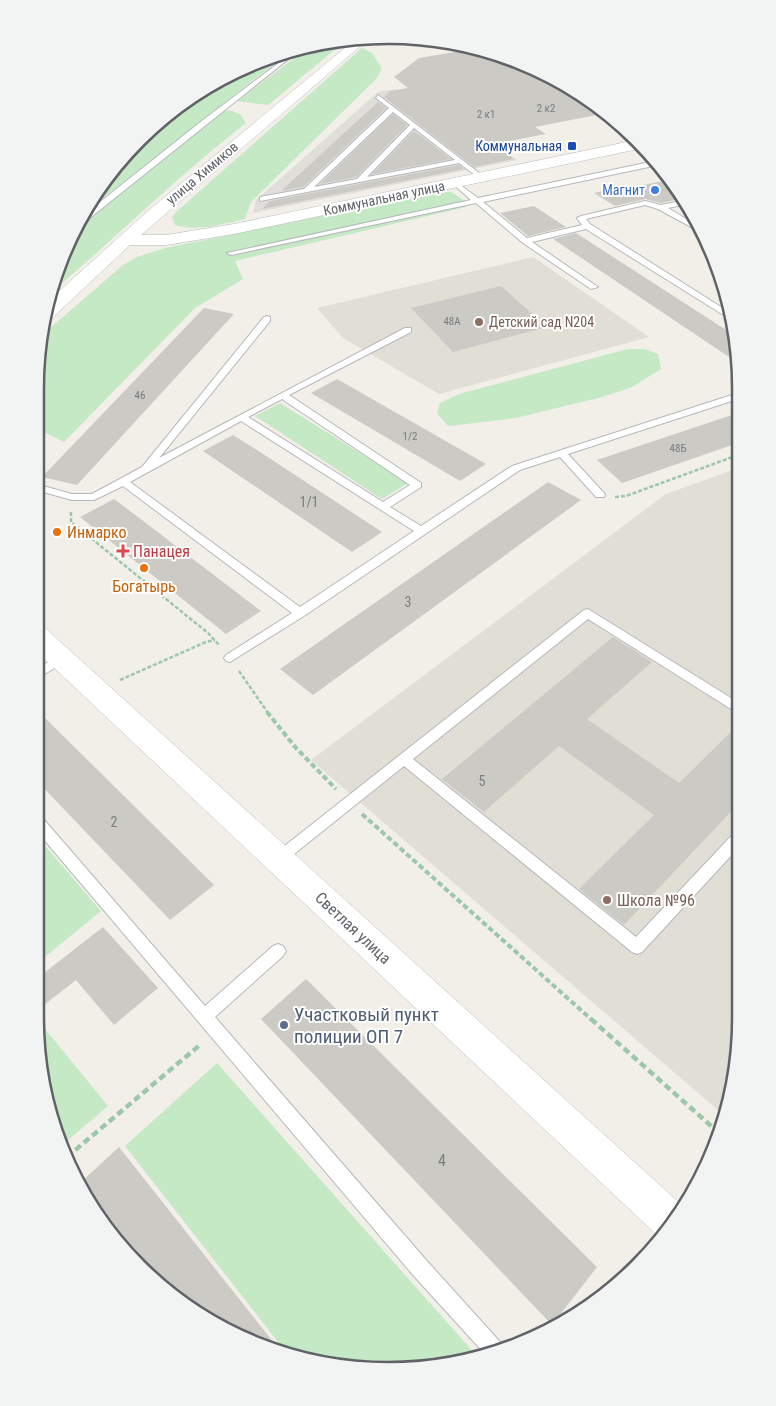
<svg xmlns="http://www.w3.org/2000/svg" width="776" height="1406" viewBox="0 0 776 1406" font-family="'Roboto Condensed',sans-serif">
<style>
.industrial{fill:#e0deda}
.education{fill:#e1ded6}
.green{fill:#c5e8c5}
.building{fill:#cccac5}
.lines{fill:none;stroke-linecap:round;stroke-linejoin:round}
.lane-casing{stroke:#b5b8bc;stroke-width:2}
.secondary-casing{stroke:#b6babf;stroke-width:1}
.path-far2{stroke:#9cc7a9;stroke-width:2.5;stroke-dasharray:4 2;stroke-linecap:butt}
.path-far1{stroke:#9cc7a9;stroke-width:4;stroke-dasharray:5.5 3;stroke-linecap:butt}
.path{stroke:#9cc7a9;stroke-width:4.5;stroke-dasharray:7 4;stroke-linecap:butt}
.lane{fill:#fff;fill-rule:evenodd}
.secondary{fill:#fff;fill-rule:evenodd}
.transit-dot{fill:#1a4fb4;stroke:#fff;stroke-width:2}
.shop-dot{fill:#3f7fe0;stroke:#fff;stroke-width:2}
.education-dot{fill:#8d6e63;stroke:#fff;stroke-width:2}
.food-dot{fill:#e8710a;stroke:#fff;stroke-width:2}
.health-dot{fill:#e0444e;stroke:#fff;stroke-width:2}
.service-dot{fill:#5c6f8a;stroke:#fff;stroke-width:2}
.labels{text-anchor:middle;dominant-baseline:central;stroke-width:4;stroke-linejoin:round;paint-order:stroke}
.far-number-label{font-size:11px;fill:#7a7d7f}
.far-transit-label{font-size:14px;fill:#164399;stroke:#fff;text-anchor:end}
.far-street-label{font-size:14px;fill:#5f6368;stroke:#fff}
.far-shop-label{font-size:14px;fill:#366cbe;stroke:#fff;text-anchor:end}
.far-education-label{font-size:14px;fill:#785e54;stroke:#fff;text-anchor:start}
.number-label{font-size:14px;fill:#7a7d7f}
.food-label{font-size:16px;fill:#c56008;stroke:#fff;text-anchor:start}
.health-label{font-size:16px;fill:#be3a42;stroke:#fff;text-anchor:start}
.education-label{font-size:16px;fill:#785e54;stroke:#fff;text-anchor:start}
.street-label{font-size:16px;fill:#5f6368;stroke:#fff}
.near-number-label{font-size:16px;fill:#7a7d7f}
.near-service-label{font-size:19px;fill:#4e5e75;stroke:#fff;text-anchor:start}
.rim{fill:none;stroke:#5f6368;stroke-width:2.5}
</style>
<rect width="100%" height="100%" fill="#f1efe8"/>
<!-- industrial -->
<path class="industrial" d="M 396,89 L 478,159 L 507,153 L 517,160 L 253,213 L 256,200 L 378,92 Z"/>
<!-- education -->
<path class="education" d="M 533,257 L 649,337 L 439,394 L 343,338 L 317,308 Z
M 738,468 L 740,1041 L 729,1110 L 726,1117 L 311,760 L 666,494 Z"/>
<!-- green -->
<path class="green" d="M 349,38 L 268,105 L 237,101 L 312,45 Z
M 302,46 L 257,77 L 80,216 L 122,155 L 173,108 L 232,72 Z
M 362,48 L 372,53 L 382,69 L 376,79 L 251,202 L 245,219 C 222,224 198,232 175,225 L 172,217 L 176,212 Z
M 229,110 L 240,114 L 246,123 C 177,176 115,239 48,295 L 75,230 L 217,113 Z
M 439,192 L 451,192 L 465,201 L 466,207 L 235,261 L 243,279 L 195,308 L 64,442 L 36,428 L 36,365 L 41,336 L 123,265 L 137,257 L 165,248 Z
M 628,349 L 645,349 L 658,354 L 661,369 L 632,387 L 602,397 L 516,418 L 450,426 L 447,425 L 437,413 L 440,403 L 459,394 Z
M 280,403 L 408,483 L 382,499 L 255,416 Z
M 35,834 L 101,911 L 35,965 Z
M 41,1024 L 108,1106 L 61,1146 L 54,1132 L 36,1027 Z
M 217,1063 L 476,1355 L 411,1370 L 297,1359 L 289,1356 L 125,1146 Z"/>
<!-- building -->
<path class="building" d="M 479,48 L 501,54 L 564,82 L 607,113 L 535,127 L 546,134 L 494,144 L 514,159 L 474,167 L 384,97 L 390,91 L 408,88 L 394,77 L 419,58 Z
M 378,102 L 386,108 L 303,187 L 281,191 Z
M 393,114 L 407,125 L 356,177 L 320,184 Z
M 414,131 L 451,159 L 372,174 Z
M 459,165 L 464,169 L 262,209 L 270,201 Z
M 663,181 L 682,193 L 684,198 L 661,203 L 645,199 L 615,206 L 594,193 L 625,186 L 629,188 Z
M 534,206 L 566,227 L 528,236 L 500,213 Z
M 576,233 L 737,337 L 738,363 L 553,239 Z
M 501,286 L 547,327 L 453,352 L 411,308 Z
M 204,308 L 234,314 L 77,485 L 42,477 Z
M 337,379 L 486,464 L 460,481 L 311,393 Z
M 738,413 L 738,443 L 622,483 L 597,460 Z
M 233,435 L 257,450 L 382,532 L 352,552 L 203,451 Z
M 548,482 L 581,500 L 313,695 L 280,669 Z
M 114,499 L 138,517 L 261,611 L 226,634 L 80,517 Z
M 613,637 L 652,662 L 587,719 L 679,783 L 739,724 L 739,803 L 624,925 L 579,889 L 654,815 L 559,746 L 484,812 L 442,779 Z
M 35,708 L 214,885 L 170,920 L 35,779 Z
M 103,927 L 158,988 L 114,1025 L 76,980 L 35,1012 L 35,980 Z
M 306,979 L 597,1267 L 552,1325 L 261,1019 Z
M 119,1147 L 281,1352 L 192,1312 L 108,1233 L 81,1182 Z"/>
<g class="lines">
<!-- lane casing -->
<g class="lane-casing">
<path id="lane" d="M 306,45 L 81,225 L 77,225 L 80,218 L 203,120 L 300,47 Z
M 378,95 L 483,176 L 483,178 L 479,178 L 459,163 L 260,201 L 260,197 L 304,189 L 389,108 L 376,98 ZM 393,112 L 410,125 L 357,179 L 314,187 ZM 414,128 L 455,160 L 367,177 Z
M 655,161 L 658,165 L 483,202 L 527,238 L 582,225 L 577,218 L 581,216 L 645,201 L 661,205 L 686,200 L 687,204 L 668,208 L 698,226 L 702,233 L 658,209 L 645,205 L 586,219 L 590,224 L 732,314 L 733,321 L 586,229 L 532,242 L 598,287 L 591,289 L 523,243 L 476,203 L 231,255 L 227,253 L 471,200 L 453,184 L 453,182 L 455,181 L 478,198 Z
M 267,316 L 270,317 L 270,321 L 159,458 L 405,328 L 411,328 L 411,332 L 289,395 L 421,483 L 421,487 L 390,507 L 421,526 L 512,466 L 738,393 L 738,399 L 568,454 L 604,493 L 605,495 L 604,497 L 596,497 L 560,457 L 520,470 L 304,616 L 230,662 L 226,661 L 224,658 L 226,655 L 292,613 L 123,486 L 94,500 L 72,500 L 36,490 L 36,484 L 72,494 L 92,494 L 142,467 L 264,317 ZM 282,399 L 410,485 L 383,502 L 248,417 ZM 241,421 L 414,531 L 300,607 L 130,482 Z
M 588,609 L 739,703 L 739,714 L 588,619 L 413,759 L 636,937 L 735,832 L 740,830 L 740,846 L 642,952 L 637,954 L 632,952 L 404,766 L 283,863 L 278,865 L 273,863 L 271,859 L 273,855 L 584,610 Z
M 62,654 L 66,655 L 68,658 L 66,661 L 35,680 L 35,670 Z
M 35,813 L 40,815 L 205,1006 L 273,946 L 278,944 L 283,946 L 286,951 L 283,956 L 215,1017 L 427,1261 L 502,1344 L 504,1349 L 484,1353 L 413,1275 L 35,829 Z"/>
</g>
<!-- secondary casing -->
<g class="secondary-casing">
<path id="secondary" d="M 372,36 L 141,235 L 166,235 L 234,224 L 636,140 L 643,148 L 234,234 L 166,245 L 130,245 L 51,319 L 43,320 L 46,303 L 149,210 L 358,37 Z
M 35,625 L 44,627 L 684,1207 L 659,1237 L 35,650 Z"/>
</g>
<!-- path-far2 -->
<path class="path-far2" d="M 40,342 L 49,333
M 615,497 L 626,496 L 738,455
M 71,512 L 71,522 L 208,633 L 220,646
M 239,671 L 268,713
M 120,680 L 206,642 L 215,640"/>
<!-- path-far1 -->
<path class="path-far1" d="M 267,712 L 296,748 L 336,789
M 362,814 L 592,1020"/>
<!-- path -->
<path class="path" d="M 591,1019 L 719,1133
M 67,1157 L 201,1044"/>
<!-- lane -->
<use href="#lane" class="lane"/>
<!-- secondary -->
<use href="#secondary" class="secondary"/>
</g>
<!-- markers -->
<rect class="transit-dot" x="567" y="141" width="10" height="10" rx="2.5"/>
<circle class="shop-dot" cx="655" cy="190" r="5"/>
<g class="education-dot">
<circle cx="479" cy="322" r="5"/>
<circle cx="607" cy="900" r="5"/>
</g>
<g class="food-dot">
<circle cx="57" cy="532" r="5"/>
<circle cx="144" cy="568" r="5"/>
</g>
<path class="health-dot" d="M120.5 543.5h5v5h5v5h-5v5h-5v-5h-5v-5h5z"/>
<circle class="service-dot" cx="284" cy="1025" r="5"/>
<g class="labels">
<!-- far-number labels -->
<g class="far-number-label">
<text x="546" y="108">2 к2</text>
<text x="486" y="114">2 к1</text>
<text x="452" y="321">48А</text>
<text x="140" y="395">46</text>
<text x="410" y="436">1/2</text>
<text x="678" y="448">48Б</text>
</g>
<!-- far-transit labels -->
<g class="far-transit-label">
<text x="562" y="146">Коммунальная</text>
</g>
<!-- far-street labels -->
<g class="far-street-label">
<text transform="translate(202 173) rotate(-40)">улица Химиков</text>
<text transform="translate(384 198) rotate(-12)">Коммунальная улица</text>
</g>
<!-- far-shop labels -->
<g class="far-shop-label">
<text x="645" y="190">Магнит</text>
</g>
<!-- far-education labels -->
<g class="far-education-label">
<text x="489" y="322">Детский сад N204</text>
</g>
<!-- number labels -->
<g class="number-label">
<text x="309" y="502">1/1</text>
<text x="408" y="602">3</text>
<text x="482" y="781">5</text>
<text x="114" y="822">2</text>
</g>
<!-- food labels -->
<g class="food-label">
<text x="67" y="532">Инмарко</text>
<text x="144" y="586" text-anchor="middle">Богатырь</text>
</g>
<!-- health labels -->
<g class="health-label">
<text x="133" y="551">Панацея</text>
</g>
<!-- education labels -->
<g class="education-label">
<text x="617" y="900">Школа №96</text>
</g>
<!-- street labels -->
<g class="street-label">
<text transform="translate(353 928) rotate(43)">Светлая улица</text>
</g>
<!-- near-number labels -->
<g class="near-number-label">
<text x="442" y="1160">4</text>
</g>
<!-- near-service labels -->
<g class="near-service-label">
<text x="294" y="1014">Участковый пункт<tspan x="294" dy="22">полиции ОП 7</tspan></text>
</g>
</g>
<!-- crop -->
<path d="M0 0H776V1406H0ZM388 44H388A344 344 0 0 1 732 388V1018A344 344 0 0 1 388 1362H388A344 344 0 0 1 44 1018V388A344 344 0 0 1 388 44Z" fill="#f2f3f3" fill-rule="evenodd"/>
<path class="rim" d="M388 44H388A344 344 0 0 1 732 388V1018A344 344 0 0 1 388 1362H388A344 344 0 0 1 44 1018V388A344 344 0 0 1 388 44Z"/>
</svg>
